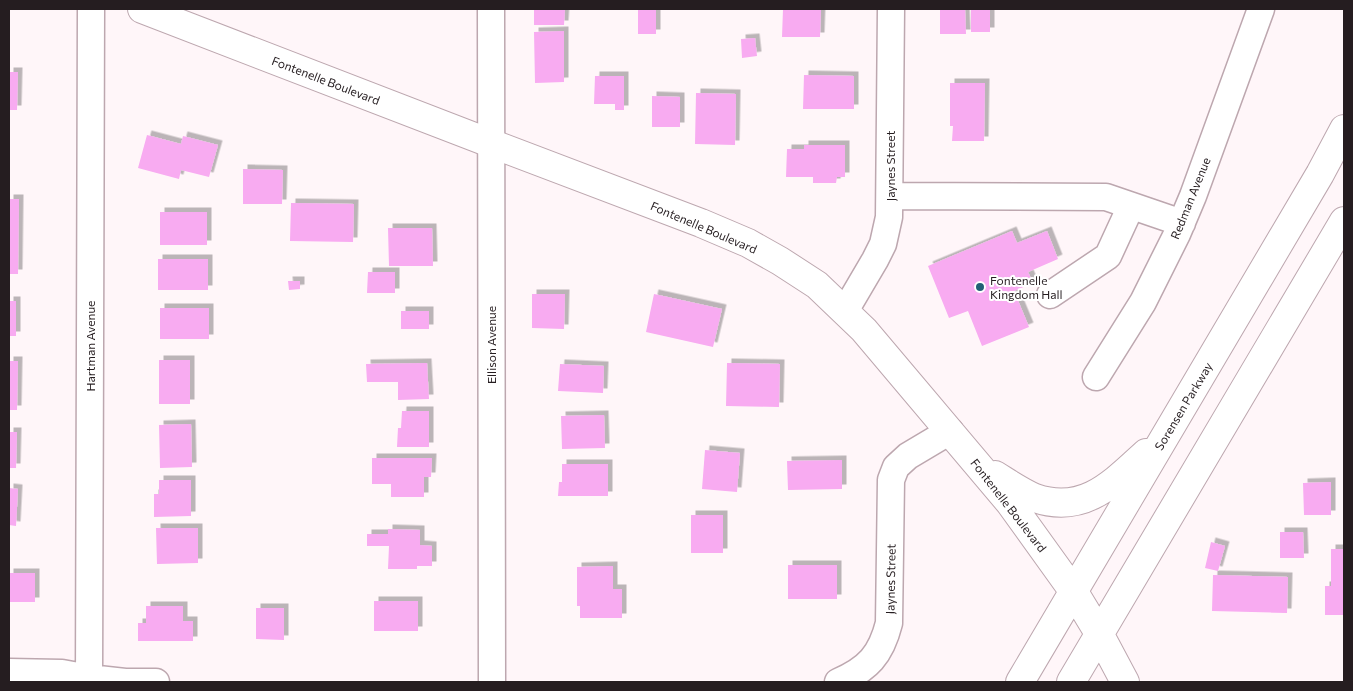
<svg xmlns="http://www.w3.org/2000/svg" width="1353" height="691" viewBox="0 0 1353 691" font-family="Commissioner,sans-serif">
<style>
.building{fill:#f8abf1;filter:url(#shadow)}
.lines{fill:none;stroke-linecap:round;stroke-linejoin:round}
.minor-casing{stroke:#bda7af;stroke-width:29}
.major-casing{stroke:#bda7af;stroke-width:30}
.minor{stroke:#fff;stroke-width:26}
.major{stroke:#fff;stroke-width:28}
.poi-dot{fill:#225f76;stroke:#fff;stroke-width:2}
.labels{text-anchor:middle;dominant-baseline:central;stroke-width:4;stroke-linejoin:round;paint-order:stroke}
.street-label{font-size:12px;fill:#251d20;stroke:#fff}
.poi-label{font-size:12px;fill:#251d20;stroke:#fff;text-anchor:start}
</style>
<defs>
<filter id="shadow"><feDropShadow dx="4.5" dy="-4.5" stdDeviation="0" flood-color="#0004"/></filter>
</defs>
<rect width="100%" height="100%" fill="#fff6f9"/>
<!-- building -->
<path class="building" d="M 534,9 L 565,9 L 564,25 L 534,25 Z
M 638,9 L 656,9 L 656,34 L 638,34 Z
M 783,9 L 821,9 L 820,37 L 782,37 Z
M 940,9 L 965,9 L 966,34 L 940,34 Z
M 971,9 L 990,9 L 990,32 L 971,32 Z
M 564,31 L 564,82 L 535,83 L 534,32 Z
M 755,38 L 757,56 L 742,58 L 741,39 Z
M 9,72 L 18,72 L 17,110 L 9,110 Z
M 804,75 L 854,76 L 854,109 L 803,109 Z
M 595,76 L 624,76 L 624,110 L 615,110 L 615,104 L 594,104 Z
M 950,83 L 985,83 L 984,141 L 952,141 L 953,126 L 950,126 Z
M 696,93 L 736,94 L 735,145 L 695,144 Z
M 652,96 L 680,97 L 680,127 L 652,127 Z
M 147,135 L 181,144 L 183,136 L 218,145 L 209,177 L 181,170 L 179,179 L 138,168 Z
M 804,145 L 845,145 L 845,177 L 837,177 L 836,183 L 813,183 L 813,177 L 786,177 L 787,149 L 804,149 Z
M 243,169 L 283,170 L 282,204 L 243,204 Z
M 9,199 L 19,199 L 18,274 L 9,274 Z
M 291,203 L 354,204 L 353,242 L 290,241 Z
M 160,212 L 207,212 L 207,245 L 160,245 Z
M 388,228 L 432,228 L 433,266 L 389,266 Z
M 1012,231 L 1017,243 L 1047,231 L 1058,259 L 1028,272 L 1033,283 L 1014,291 L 1029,327 L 982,346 L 968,311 L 949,318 L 928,266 Z
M 158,259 L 208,259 L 208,290 L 158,290 Z
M 368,272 L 395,272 L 395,293 L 367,293 Z
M 288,281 L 300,281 L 300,289 L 289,290 Z
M 532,294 L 565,294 L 564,329 L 532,328 Z
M 654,294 L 722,309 L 713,347 L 646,332 Z
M 9,301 L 16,301 L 16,336 L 9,336 Z
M 160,308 L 209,308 L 209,339 L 160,339 Z
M 401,311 L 429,311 L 429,329 L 401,329 Z
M 159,360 L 190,360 L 190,404 L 159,404 Z
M 9,361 L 18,361 L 17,410 L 9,410 Z
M 427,363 L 429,399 L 398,400 L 398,382 L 367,382 L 366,364 Z
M 727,363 L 780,364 L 779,407 L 726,406 Z
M 560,364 L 604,366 L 603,393 L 558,391 Z
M 402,411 L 429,411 L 429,447 L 397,447 L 398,428 L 401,428 Z
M 604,415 L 605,448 L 562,449 L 561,416 Z
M 191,424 L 192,467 L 160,468 L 159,425 Z
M 9,432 L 17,432 L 16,468 L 9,468 Z
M 705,450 L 740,453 L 737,492 L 702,489 Z
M 372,458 L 432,458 L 431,477 L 424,477 L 424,497 L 391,497 L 391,484 L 372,484 Z
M 842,460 L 842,489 L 788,490 L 787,461 Z
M 562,464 L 608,464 L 608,496 L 558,496 L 559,482 L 562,482 Z
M 159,480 L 191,480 L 191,516 L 154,517 L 154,494 L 159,494 Z
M 1331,482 L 1331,515 L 1304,515 L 1303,483 Z
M 9,488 L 18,489 L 16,526 L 9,525 Z
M 691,515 L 723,515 L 723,553 L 691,553 Z
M 156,528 L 198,528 L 198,563 L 157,564 Z
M 388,529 L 420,530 L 420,545 L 432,546 L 432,566 L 417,566 L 417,569 L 388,569 L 389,546 L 367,546 L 367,534 L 388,534 Z
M 1280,532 L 1303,532 L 1304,558 L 1280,558 Z
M 1211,542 L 1225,546 L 1218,571 L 1205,568 Z
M 1331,549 L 1344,549 L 1344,615 L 1325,615 L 1325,586 L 1331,586 Z
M 788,565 L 837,565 L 837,599 L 788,599 Z
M 613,566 L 613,589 L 622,589 L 622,618 L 580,618 L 580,606 L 577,606 L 577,567 Z
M 9,573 L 35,573 L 35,602 L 9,602 Z
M 1213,575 L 1288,577 L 1287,613 L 1212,611 Z
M 374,601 L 418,601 L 418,631 L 374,631 Z
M 146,606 L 183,606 L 183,621 L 193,621 L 193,641 L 138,641 L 138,623 L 146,623 Z
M 256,608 L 284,608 L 284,640 L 256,639 Z"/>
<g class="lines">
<!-- minor casing -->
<g class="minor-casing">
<path id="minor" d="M 491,9 L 492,682
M 890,196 L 1106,197 L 1182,223
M 1050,295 L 1108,256 L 1131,206
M 845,311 L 875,260 L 883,244 L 889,217 L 891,9
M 1096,377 L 1143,302 L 1177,234 L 1193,196 L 1261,9
M 9,672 L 62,673 L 89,678 L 125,682 L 156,682
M 89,682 L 91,9
M 838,682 C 868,669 881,655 889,623 L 891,480 L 896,467 L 908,456 L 950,431"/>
</g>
<!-- major casing -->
<g class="major-casing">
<path id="major" d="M 142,9 L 490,143 L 701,223 L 748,243 L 780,261 L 817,285 L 864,330 L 1010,503 L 1074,592 L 1100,635 L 1125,682
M 995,475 C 1008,483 1021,492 1035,498 C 1084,515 1113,483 1146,453
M 1020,682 L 1320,174 L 1344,129
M 1071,682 L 1344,221"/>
</g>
<!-- minor -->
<use href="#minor" class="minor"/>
<!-- major -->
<use href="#major" class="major"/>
</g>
<!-- markers -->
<circle class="poi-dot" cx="980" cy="287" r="5"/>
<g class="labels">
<!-- street labels -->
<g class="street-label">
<text transform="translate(326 80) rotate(21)">Fontenelle Boulevard</text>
<text transform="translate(890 166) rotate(-90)">Jaynes Street</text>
<text transform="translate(1190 198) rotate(-68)">Redman Avenue</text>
<text transform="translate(704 227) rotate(23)">Fontenelle Boulevard</text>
<text transform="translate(491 345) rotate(-90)">Ellison Avenue</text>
<text transform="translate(90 346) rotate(-90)">Hartman Avenue</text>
<text transform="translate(1183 406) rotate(-59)">Sorensen Parkway</text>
<text transform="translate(1009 505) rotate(52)">Fontenelle Boulevard</text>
<text transform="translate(890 579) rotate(-89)">Jaynes Street</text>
</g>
<!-- poi labels -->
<g class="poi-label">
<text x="990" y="280">Fontenelle<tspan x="990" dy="14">Kingdom Hall</tspan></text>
</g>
</g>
<!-- border -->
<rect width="1353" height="691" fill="none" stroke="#251d20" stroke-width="20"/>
</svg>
